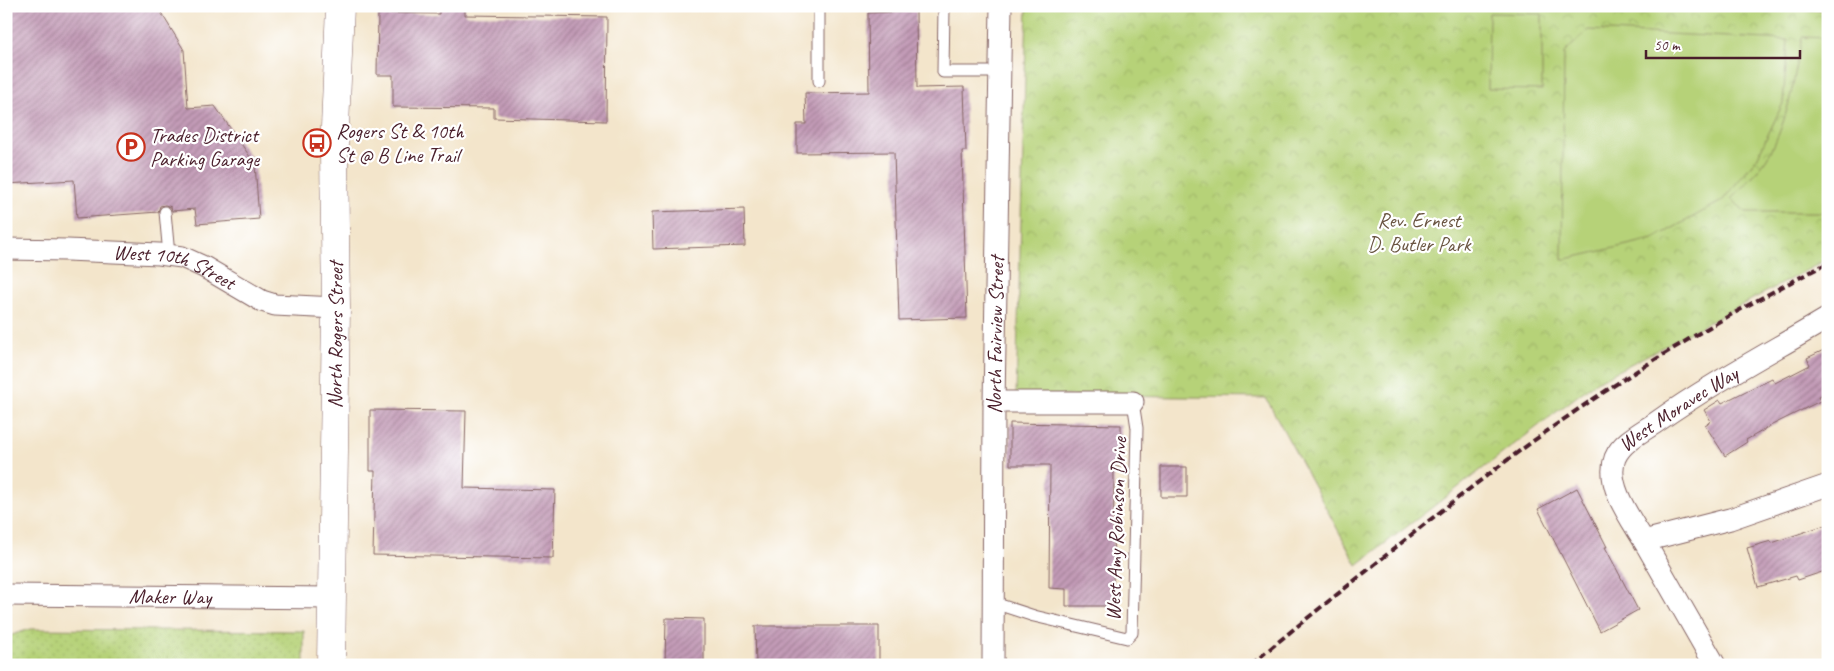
<svg xmlns="http://www.w3.org/2000/svg" width="1834" height="671" viewBox="0 0 1834 671" font-family="Caveat,sans-serif">
<style>
.grass{fill:url(#grass-dots);stroke:#807852}
.park{fill:url(#park-crowns);stroke:#807852}
.garden{fill:#b6d278;stroke:#807852}
.building{fill:url(#building-hatch)}
.lines{fill:none;stroke-linecap:round;stroke-linejoin:round}
.lane-casing{stroke:#856463;stroke-width:13}
.street-casing{stroke:#856463;stroke-width:23}
.secondary-casing{stroke:#856463;stroke-width:29}
.lane{stroke:#fff;stroke-width:11}
.street{stroke:#fff;stroke-width:21}
.secondary{stroke:#fff;stroke-width:28}
.rail{stroke:#4a1f2b;stroke-width:4;stroke-dasharray:8 4;stroke-linecap:butt}
.labels{text-anchor:middle;dominant-baseline:central;stroke-width:4.5;stroke-linejoin:round;paint-order:stroke}
.poi-label{font-size:21px;fill:#4a1f2b;stroke:#fff;text-anchor:start}
.park-label{font-size:21px;fill:#6a5542;stroke:#fff}
.street-label{font-size:21px;fill:#4a1f2b;stroke:#fff}
</style>
<defs>
<pattern id="grass-dots" width="8" height="8" patternUnits="userSpaceOnUse" patternTransform="scale(1.25)"><rect width="8" height="8" fill="#b6d278"/><path d="M2 2h.1M6 6h.1" fill="none" stroke="#9eb468" stroke-width="1.8" stroke-linecap="round"/></pattern>
<pattern id="park-crowns" width="20" height="18" patternUnits="userSpaceOnUse" patternTransform="scale(1.25)"><rect width="20" height="18" fill="#b6d278"/><path d="M2 6a3 3 0 1 1 6 0M12 15a3 3 0 1 1 6 0" fill="none" stroke="#9eb468"/></pattern>
<pattern id="building-hatch" width="6" height="6" patternUnits="userSpaceOnUse" patternTransform="scale(1.25)"><rect width="6" height="6" fill="#c39bb7"/><path d="M-1 1l2-2M0 6l6-6M5 7l2-2" fill="none" stroke="#a07e95"/></pattern>
</defs>
<rect width="100%" height="100%" fill="#fff"/>
<filter id="ink" filterUnits="userSpaceOnUse"><feTurbulence type="fractalNoise" baseFrequency=".02" numOctaves="2"/><feDisplacementMap in="SourceGraphic" scale="10" xChannelSelector="R" yChannelSelector="G"/><feConvolveMatrix kernelMatrix="1 2 1 2 8 2 1 2 1" color-interpolation-filters="sRGB"/></filter>
<filter id="wash" filterUnits="userSpaceOnUse"><feTurbulence type="fractalNoise" baseFrequency=".0096" numOctaves="4" result="noise"/><feDisplacementMap in="SourceGraphic" scale="20" xChannelSelector="R" yChannelSelector="G"/><feGaussianBlur stdDeviation="1.12" result="paint"/><feColorMatrix in="noise" values="0 0 0 0 0 0 0 0 0 0 0 0 0 0 0 0 0 1.4 0 .05"/><feComposite in="paint" operator="in"/></filter>
<g filter="url(#wash)">
<rect width="100%" height="100%" fill="#f3e5cb"/>
<!-- grass -->
<path class="grass" d="M 30,629 L 304,631 L 304,665 L 8,665 L 9,636 Z"/>
<!-- park -->
<path class="park" d="M 1027,6 L 1450,6 L 1828,10 L 1828,259 L 1593,384 L 1357,565 L 1266,398 L 1016,395 Z"/>
<!-- garden -->
<path class="garden" d="M 1489,13 L 1542,14 L 1542,90 L 1488,89 Z
M 1588,30 L 1788,40 L 1783,103 L 1757,158 L 1722,201 L 1653,239 L 1562,260 L 1564,53 Z
M 1802,37 L 1828,38 L 1828,212 L 1746,212 L 1731,199 C 1746,183 1765,166 1774,145 C 1790,111 1795,74 1802,37 Z"/>
<g id="blocks">
<!-- building -->
<path class="building" d="M 6,6 L 157,6 L 184,50 L 188,108 L 215,106 L 255,164 L 259,219 L 197,224 L 195,209 L 172,211 L 171,207 L 165,205 L 160,206 L 158,212 L 77,218 L 74,180 L 6,184 Z
M 439,6 L 465,6 L 465,15 L 607,17 L 606,121 L 494,118 L 494,108 L 393,107 L 393,75 L 377,75 L 378,13 L 439,14 Z
M 916,11 L 917,88 L 964,87 L 966,151 L 962,151 L 967,318 L 899,320 L 894,152 L 797,153 L 797,124 L 806,124 L 805,93 L 869,92 L 868,13 Z
M 744,209 L 745,246 L 653,249 L 652,212 Z
M 1828,348 L 1828,400 L 1824,393 L 1818,397 L 1820,401 L 1764,429 L 1764,430 L 1746,440 L 1747,442 L 1725,456 L 1705,425 L 1711,421 L 1704,410 L 1720,400 L 1722,403 L 1772,378 L 1775,383 L 1810,365 L 1807,358 Z
M 370,410 L 466,411 L 464,488 L 555,490 L 553,558 L 373,555 L 375,471 L 370,471 Z
M 1010,423 L 1121,425 L 1121,467 L 1114,467 L 1113,606 L 1066,606 L 1066,589 L 1049,588 L 1050,465 L 1010,465 Z
M 1161,467 L 1187,467 L 1187,497 L 1161,497 Z
M 1577,488 L 1607,547 L 1605,547 L 1638,610 L 1600,631 L 1538,509 Z
M 1828,524 L 1828,570 L 1798,580 L 1796,576 L 1758,587 L 1747,548 L 1771,541 L 1772,543 Z
M 666,618 L 704,619 L 704,665 L 665,665 Z
M 755,626 L 879,626 L 879,665 L 756,665 Z"/>
</g>
</g>
<g filter="url(#ink)">
<use href="#blocks" fill-opacity="0" stroke="#856463" stroke-width="1"/>
<g class="lines">
<!-- lane casing -->
<g class="lane-casing">
<path id="lane" d="M 944,8 L 943,72 L 999,72
M 819,81 L 819,6
M 165,212 L 169,255
M 994,603 L 1034,616 L 1127,638 L 1132,633 L 1137,428 L 1133,402"/>
</g>
<!-- street casing -->
<g class="street-casing">
<g id="street">
<path id="s1" d="M 6,249 L 67,250 L 159,254 L 182,257 L 204,267 L 262,301 L 275,305 L 336,308"/>
<path d="M 994,402 L 1133,402"/>
<path id="s2" d="M 1644,541 C 1631,519 1605,485 1615,458 C 1622,441 1644,431 1658,421 C 1712,383 1771,352 1828,318"/>
<path id="s3" d="M 6,595 L 333,598"/>
<path id="s4" d="M 993,665 L 994,402 L 1001,6"/>
<path d="M 1715,665 L 1644,541 L 1730,519 L 1828,485"/>
</g>
</g>
<!-- secondary casing -->
<g class="secondary-casing">
<g id="secondary">
<path id="s5" d="M 331,665 L 336,308 L 334,152 L 340,6"/>
</g>
</g>
<!-- lane -->
<use href="#lane" class="lane"/>
<!-- street -->
<use href="#street" class="street"/>
<!-- secondary -->
<use href="#secondary" class="secondary"/>
<!-- rail -->
<path class="rail" d="M 1251,665 C 1289,632 1329,601 1369,569 C 1443,509 1518,449 1598,396 C 1672,347 1749,303 1828,263"/>
</g>
</g>
<!-- icons -->
<defs>
<g id="bus-ring" transform="scale(1.4375)"><circle r="9.5" fill="#fff" stroke="#c8321e" stroke-width="1.5"/><path d="M-5-6H5V4H4V6H2V4H-2V6H-4V4H-5ZM-3.5-4V0h7V-4ZM-3.5 1.2v1.5H-2V1.2ZM2 1.2v1.5H3.5V1.2Z" fill="#c8321e"/></g>
<g id="parking-ring" transform="scale(1.4375)"><circle r="9.5" fill="#fff" stroke="#c8321e" stroke-width="1.5"/><path d="M-3.5-5.5H1a3.5 3.5 0 0 1 0 7H-1V5.5H-3.5ZM-1-3.4V-.6H.8a1.4 1.4 0 0 0 0-2.8Z" fill="#c8321e"/></g>
</defs>
<g fill-rule="evenodd">
<use href="#bus-ring" x="317" y="143"/>
<use href="#parking-ring" x="131" y="147"/>
</g>
<g class="labels">
<!-- poi labels -->
<g class="poi-label">
<text x="336" y="131">Rogers St &amp; 10th<tspan x="336" dy="24">St @ B Line Trail</tspan></text>
<text x="150" y="135">Trades District<tspan x="150" dy="24">Parking Garage</tspan></text>
</g>
<!-- park labels -->
<g class="park-label">
<text x="1419" y="220">Rev. Ernest<tspan x="1419" dy="24">D. Butler Park</tspan></text>
</g>
<!-- street labels -->
<g class="street-label">
<text stroke="none"><textPath href="#s1" startOffset="171">West 10th Street</textPath></text>
<text stroke="none"><textPath href="#s5" startOffset="330">North Rogers Street</textPath></text>
<text stroke="none"><textPath href="#s4" startOffset="330">North Fairview Street</textPath></text>
<text stroke="none"><textPath href="#s2" startOffset="172">West Moravec Way</textPath></text>
<text transform="translate(1116 529) rotate(-88)">West Amy Robinson Drive</text>
<text stroke="none"><textPath href="#s3" startOffset="164">Maker Way</textPath></text>
</g>
</g>
<!-- margin -->
<rect width="1834" height="671" fill="none" stroke="#fff" stroke-width="25"/>
<!-- scale -->
<path d="M1646 50v8h154v-8" fill="none" stroke="#4a1f2b" stroke-width="2.5"/>
<text x="1654" y="50" font-size="15" fill="#4a1f2b" stroke="#ffffff" stroke-width="4" paint-order="stroke">50 m</text>
</svg>
